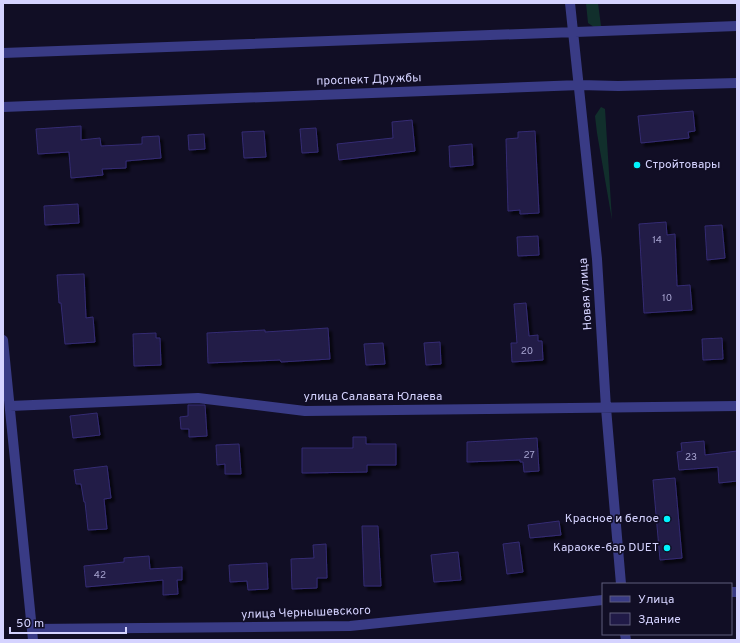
<svg xmlns="http://www.w3.org/2000/svg" width="740" height="643" viewBox="0 0 740 643" font-family="Overpass,sans-serif">
<style>
.green{fill:#112f2c}
.building{fill:#201a47;stroke:#352c73;filter:url(#shadow)}
.lines{fill:none;stroke-linecap:round;stroke-linejoin:round}
.minor{stroke:#393b85;stroke-width:10}
.poi-dot{fill:#00f4fe;stroke:#110e25;stroke-width:1.5}
.labels{text-anchor:middle;dominant-baseline:central;stroke-width:3.5;stroke-linejoin:round;paint-order:stroke}
.number-label{font-size:10px;fill:#a8a5d1}
.street-label{font-size:12px;fill:#d5d3ff;stroke:#110e25}
.poi-label{font-size:12px;fill:#d5d3ff;stroke:#110e25;text-anchor:end}
</style>
<defs>
<filter id="shadow"><feDropShadow dx="3.5" dy="3.5" stdDeviation="1" flood-color="#0009"/></filter>
</defs>
<rect width="100%" height="100%" fill="#110e25"/>
<!-- green -->
<path class="green" d="M 586,3 L 598,3 L 601,26 L 594,27 L 588,23 Z
M 601,107 L 605,109 L 612,220 L 597,133 L 595,116 Z"/>
<!-- building -->
<path class="building" d="M 693,111 L 695,131 L 688,132 L 689,138 L 641,143 L 638,116 Z
M 412,120 L 415,151 L 339,160 L 337,144 L 393,138 L 392,122 Z
M 81,126 L 81,140 L 100,138 L 101,146 L 142,144 L 142,137 L 159,136 L 161,158 L 126,161 L 126,168 L 102,169 L 103,175 L 71,178 L 69,152 L 38,154 L 36,129 Z
M 316,128 L 318,152 L 302,153 L 300,129 Z
M 264,131 L 266,157 L 244,158 L 242,132 Z
M 535,131 L 539,213 L 520,214 L 520,210 L 508,211 L 506,139 L 518,138 L 518,132 Z
M 204,134 L 205,149 L 189,150 L 188,135 Z
M 472,144 L 473,165 L 450,167 L 449,146 Z
M 78,204 L 79,223 L 45,225 L 44,206 Z
M 666,222 L 667,235 L 675,234 L 677,286 L 690,285 L 692,310 L 644,313 L 639,224 Z
M 722,225 L 725,258 L 707,260 L 705,226 Z
M 538,236 L 539,255 L 518,256 L 517,237 Z
M 84,274 L 86,318 L 93,317 L 95,342 L 65,344 L 61,303 L 59,303 L 57,275 Z
M 526,303 L 529,336 L 538,335 L 538,341 L 542,341 L 543,360 L 512,362 L 511,343 L 517,343 L 514,304 Z
M 328,328 L 330,359 L 281,362 L 280,360 L 208,363 L 207,333 L 265,330 L 265,332 Z
M 156,333 L 156,338 L 160,338 L 161,365 L 134,366 L 133,334 Z
M 722,338 L 723,359 L 703,360 L 702,339 Z
M 440,342 L 441,364 L 426,365 L 424,343 Z
M 383,343 L 385,364 L 366,365 L 364,344 Z
M 188,405 L 205,405 L 207,436 L 189,437 L 189,429 L 181,429 L 180,417 L 188,416 Z
M 97,413 L 100,435 L 73,438 L 70,416 Z
M 353,437 L 366,437 L 366,444 L 396,444 L 396,465 L 367,465 L 367,472 L 302,473 L 302,448 L 353,448 Z
M 537,438 L 539,471 L 524,472 L 523,462 L 520,462 L 520,460 L 467,462 L 467,442 Z
M 704,441 L 705,455 L 737,451 L 737,481 L 719,483 L 718,467 L 679,470 L 677,452 L 682,451 L 681,443 Z
M 239,444 L 241,474 L 225,474 L 225,464 L 217,465 L 216,445 Z
M 107,466 L 111,498 L 104,499 L 107,529 L 88,530 L 85,502 L 84,502 L 81,484 L 76,484 L 74,470 Z
M 675,478 L 682,558 L 660,560 L 653,480 Z
M 559,521 L 561,535 L 530,538 L 528,525 Z
M 362,526 L 378,526 L 381,586 L 364,586 Z
M 519,542 L 523,572 L 507,574 L 503,544 Z
M 326,544 L 327,578 L 317,578 L 317,588 L 292,589 L 291,559 L 314,558 L 313,545 Z
M 458,552 L 461,580 L 434,582 L 431,555 Z
M 149,556 L 150,569 L 182,567 L 182,580 L 177,580 L 178,594 L 163,595 L 163,580 L 86,587 L 84,566 L 124,562 L 124,558 Z
M 267,563 L 268,589 L 248,590 L 247,581 L 230,582 L 229,565 Z"/>
<g class="lines">
<!-- minor -->
<path class="minor" d="M 570,3 L 597,259 L 606,408 L 621,584
M 3,53 L 737,26
M 3,107 L 580,85 L 618,86 L 737,83
M 3,340 L 33,640
M 10,406 L 198,398 L 305,411 L 737,406
M 731,592 L 737,592
M 32,629 L 350,626 L 603,600
M 625,634 L 626,640"/>
</g>
<!-- markers -->
<g class="poi-dot">
<circle cx="637" cy="165" r="4"/>
<circle cx="667" cy="519" r="4"/>
<circle cx="667" cy="548" r="4"/>
</g>
<g class="labels">
<!-- number labels -->
<g class="number-label">
<text x="657" y="240">14</text>
<text x="667" y="298">10</text>
<text x="527" y="351">20</text>
<text x="529" y="455">27</text>
<text x="691" y="457">23</text>
<text x="100" y="575">42</text>
</g>
<!-- street labels -->
<g class="street-label">
<text transform="translate(369 80) rotate(-2)">проспект Дружбы</text>
<text transform="translate(586 294) rotate(-94)">Новая улица</text>
<text x="373" y="397">улица Салавата Юлаева</text>
<text transform="translate(306 613) rotate(-2)">улица Чернышевского</text>
</g>
<!-- poi labels -->
<g class="poi-label">
<text x="645" y="165" text-anchor="start">Стройтовары</text>
<text x="659" y="519">Красное и белое</text>
<text x="659" y="548">Караоке-бар DUET</text>
</g>
</g>
<!-- border -->
<rect width="740" height="643" fill="none" stroke="#d5d3ff" stroke-width="8"/>
<!-- legend -->
<rect x="602" y="583" width="130" height="52" fill="#110e25" stroke="#5f5d7c"/>
<rect x="610" y="596" width="20" height="6" fill="#393b85" stroke="#5f5d7c"/>
<text x="638" y="603" font-size="12" fill="#d5d3ff">Улица</text>
<rect x="610" y="613" width="20" height="12" fill="#201a47" stroke="#5f5d7c"/>
<text x="638" y="623" font-size="12" fill="#d5d3ff">Здание</text>
<!-- scale -->
<path d="M10 627v6h116v-6" fill="none" stroke="#d5d3ff" stroke-width="2"/>
<text x="16" y="627" font-size="12" fill="#d5d3ff" stroke="#110e25" stroke-width="3" paint-order="stroke">50 m</text>
</svg>
